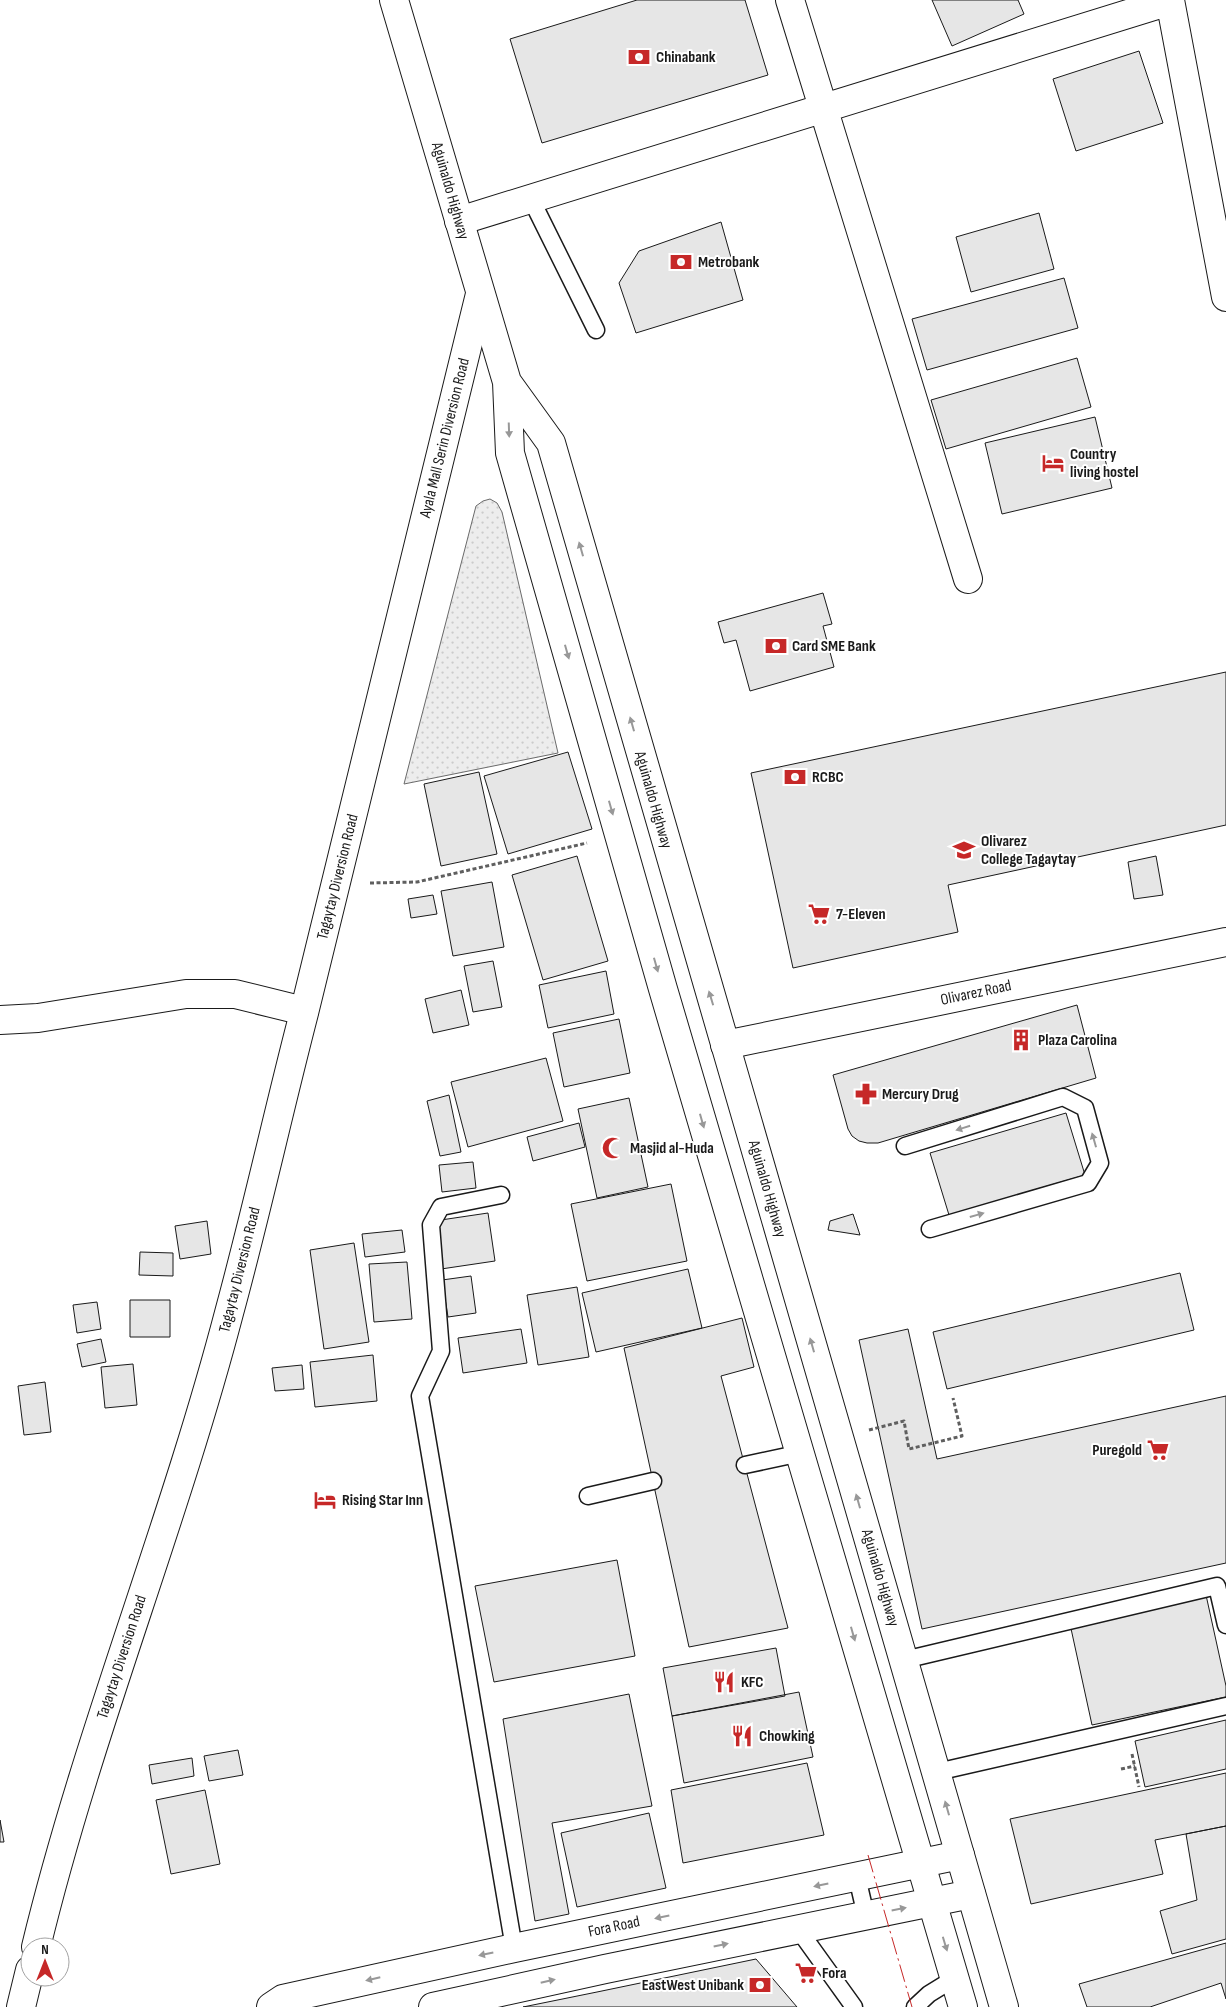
<svg xmlns="http://www.w3.org/2000/svg" width="1226" height="2007" viewBox="0 0 1226 2007" font-family="'Sofia Sans Condensed',sans-serif">
<style>
.park{fill:url(#park-dots);stroke:#6a6a6a}
.building{fill:#e6e6e6;stroke:#1a1a1a}
.lines{fill:none;stroke-linecap:round;stroke-linejoin:round}
.service-casing{stroke:#1a1a1a;stroke-width:19}
.minor-casing{stroke:#1a1a1a;stroke-width:30}
.tertiary-casing{stroke:#1a1a1a;stroke-width:30}
.primary-casing{stroke:#1a1a1a;stroke-width:30}
.path{stroke:#5f5f5f;stroke-width:3;stroke-dasharray:4 2.5;stroke-linecap:butt}
.service{stroke:#fff;stroke-width:16}
.minor{stroke:#fff;stroke-width:28}
.tertiary{stroke:#fff;stroke-width:28}
.primary{stroke:#fff;stroke-width:28}
.power{stroke:#c62828;stroke-width:1;stroke-dasharray:18 4 2.5 4;stroke-linecap:butt}
.oneway{fill:#989898}
.labels{text-anchor:middle;dominant-baseline:central;stroke-width:4;stroke-linejoin:round;paint-order:stroke}
.poi-label{font-size:16px;font-weight:bold;fill:#1a1a1a;stroke:#fff;text-anchor:start}
.street-label{font-size:16px;fill:#1a1a1a;stroke:#fff}
</style>
<defs>
<pattern id="park-dots" width="8" height="8" patternUnits="userSpaceOnUse" patternTransform="scale(1.25)"><rect width="8" height="8" fill="#ededed"/><path d="M2 2h.1M6 6h.1" fill="none" stroke="#cbcbcb" stroke-width="1.8" stroke-linecap="round"/></pattern>
</defs>
<rect width="100%" height="100%" fill="#fff"/>
<!-- park -->
<path class="park" d="M 490,499 L 497,503 L 502,512 L 558,753 L 404,784 L 476,506 L 483,501 Z"/>
<!-- building -->
<path class="building" d="M 637,0 L 745,0 L 768,75 L 542,143 L 510,39 Z
M 932,0 L 1018,0 L 1024,14 L 952,46 Z
M 1139,51 L 1163,123 L 1076,151 L 1053,79 Z
M 1039,213 L 1054,269 L 971,292 L 956,237 Z
M 721,222 L 743,300 L 636,333 L 619,283 L 639,251 Z
M 1064,278 L 1078,328 L 927,370 L 912,319 Z
M 1077,358 L 1091,407 L 946,449 L 931,400 Z
M 1095,417 L 1112,488 L 1002,514 L 985,443 Z
M 823,593 L 832,624 L 823,626 L 834,667 L 750,691 L 736,640 L 724,643 L 718,622 Z
M 1226,672 L 1226,825 L 948,885 L 958,932 L 793,968 L 751,773 Z
M 568,752 L 592,829 L 508,854 L 484,776 Z
M 479,772 L 497,854 L 441,866 L 424,784 Z
M 577,856 L 608,961 L 543,980 L 512,875 Z
M 1156,856 L 1163,895 L 1134,899 L 1128,862 Z
M 492,882 L 504,947 L 453,956 L 441,891 Z
M 433,895 L 437,914 L 411,918 L 408,899 Z
M 493,961 L 502,1007 L 473,1012 L 464,966 Z
M 606,971 L 614,1014 L 548,1028 L 539,985 Z
M 461,990 L 469,1025 L 433,1033 L 425,999 Z
M 1077,1005 L 1096,1078 L 878,1143 L 867,1143 L 859,1141 L 852,1136 L 848,1129 L 833,1075 Z
M 619,1019 L 630,1073 L 564,1087 L 553,1033 Z
M 546,1058 L 563,1121 L 468,1147 L 451,1082 Z
M 449,1095 L 461,1152 L 440,1156 L 427,1101 Z
M 629,1098 L 648,1187 L 597,1198 L 578,1109 Z
M 1066,1113 L 1085,1175 L 949,1215 L 930,1153 Z
M 579,1123 L 585,1147 L 533,1161 L 527,1137 Z
M 473,1162 L 476,1188 L 442,1192 L 439,1165 Z
M 671,1184 L 687,1261 L 587,1281 L 571,1204 Z
M 488,1213 L 495,1261 L 441,1269 L 434,1221 Z
M 853,1214 L 860,1235 L 828,1230 L 830,1221 Z
M 207,1221 L 211,1254 L 180,1259 L 175,1226 Z
M 402,1230 L 405,1252 L 365,1257 L 362,1234 Z
M 354,1243 L 369,1342 L 324,1349 L 310,1250 Z
M 140,1252 L 173,1253 L 173,1276 L 139,1275 Z
M 407,1262 L 412,1319 L 374,1322 L 369,1264 Z
M 688,1269 L 702,1328 L 596,1352 L 582,1293 Z
M 1180,1273 L 1194,1330 L 947,1389 L 933,1332 Z
M 471,1276 L 476,1313 L 448,1317 L 442,1280 Z
M 577,1287 L 589,1357 L 538,1365 L 527,1295 Z
M 130,1300 L 170,1300 L 170,1337 L 130,1337 Z
M 97,1302 L 101,1329 L 77,1333 L 73,1305 Z
M 742,1318 L 754,1367 L 721,1376 L 788,1628 L 689,1647 L 624,1348 Z
M 521,1329 L 527,1363 L 463,1373 L 458,1338 Z
M 908,1329 L 937,1459 L 1226,1396 L 1226,1563 L 922,1629 L 859,1340 Z
M 101,1339 L 106,1362 L 82,1367 L 77,1344 Z
M 373,1355 L 377,1401 L 315,1407 L 310,1362 Z
M 133,1364 L 137,1405 L 105,1408 L 101,1367 Z
M 302,1365 L 304,1389 L 275,1391 L 272,1368 Z
M 45,1382 L 51,1432 L 24,1435 L 18,1386 Z
M 617,1560 L 635,1656 L 494,1682 L 475,1586 Z
M 1206,1595 L 1226,1686 L 1226,1697 L 1092,1725 L 1070,1624 Z
M 776,1648 L 785,1696 L 672,1716 L 663,1668 Z
M 799,1692 L 813,1757 L 684,1783 L 672,1716 Z
M 629,1694 L 652,1806 L 552,1823 L 569,1914 L 535,1921 L 503,1719 Z
M 1226,1720 L 1226,1769 L 1145,1787 L 1135,1741 Z
M 238,1750 L 243,1775 L 209,1781 L 204,1756 Z
M 192,1758 L 194,1776 L 152,1784 L 149,1765 Z
M 807,1763 L 824,1835 L 683,1863 L 671,1790 Z
M 1226,1773 L 1226,1826 L 1155,1840 L 1163,1874 L 1031,1904 L 1010,1819 Z
M 205,1790 L 220,1864 L 171,1874 L 156,1800 Z
M 649,1813 L 666,1888 L 577,1907 L 561,1833 Z
M 0,1820 L 4,1842 L 0,1842 Z
M 1226,1826 L 1226,1939 L 1172,1954 L 1160,1911 L 1197,1900 L 1186,1834 Z
M 1226,1943 L 1226,1999 L 1221,1983 L 1150,2007 L 1087,2007 L 1079,1984 Z
M 756,1959 L 797,2007 L 523,2007 L 597,1992 Z"/>
<g class="lines">
<!-- service casing -->
<g class="service-casing">
<path id="service" d="M 531,199 L 596,330
M 905,1146 L 1063,1097 L 1085,1108 L 1100,1163 L 1088,1183 L 930,1229
M 501,1195 L 441,1207 L 431,1225 L 441,1351 L 420,1396 L 514,1948
M 745,1465 L 801,1453
M 588,1496 L 653,1481
M 904,1660 L 1217,1586 L 1226,1625
M 937,1772 L 1226,1706
M 857,1877 L 866,1916
M 798,1929 L 854,2007
M 915,2007 L 929,1994 L 955,1978"/>
</g>
<!-- minor casing -->
<g class="minor-casing">
<path id="minor" d="M 790,0 L 968,579
M 1170,0 L 1226,297
M 459,221 L 1170,1
M 0,1020 L 38,1018 L 186,994 L 235,994 L 304,1011
M 271,2007 L 283,1999 L 514,1948 L 960,1855
M 433,2007 L 605,1969 L 971,1894"/>
</g>
<!-- tertiary casing -->
<g class="tertiary-casing">
<path id="tertiary" d="M 725,1045 L 1226,942
M 36,1947 C 88,1732 173,1527 229,1313 C 256,1214 278,1113 304,1013 C 364,773 422,533 480,294
M 21,2007 L 30,1970"/>
</g>
<!-- primary casing -->
<g class="primary-casing">
<path id="primary" d="M 394,0 L 507,382 L 510,453 L 663,989 L 963,2007
M 507,382 L 551,443 L 1004,2007"/>
</g>
<!-- path -->
<path class="path" d="M 370,883 L 417,882 L 587,843
M 869,1430 L 904,1421 L 909,1449 L 962,1436 L 953,1398
M 1132,1754 L 1139,1787
M 1121,1769 L 1135,1766"/>
<!-- service -->
<use href="#service" class="service"/>
<!-- minor -->
<use href="#minor" class="minor"/>
<!-- tertiary -->
<use href="#tertiary" class="tertiary"/>
<!-- primary -->
<use href="#primary" class="primary"/>
<!-- power -->
<path class="power" d="M 868,1855 L 912,2007"/>
</g>
<!-- one-way arrows -->
<defs><path id="oneway-solid" d="M-6-.8H1V-3.2L6.5 0L1 3.2V.8H-6Z" transform="scale(1.25)"/></defs>
<g class="oneway">
<use href="#oneway-solid" transform="translate(509 430) rotate(88)"/>
<use href="#oneway-solid" transform="translate(581 549) rotate(-106)"/>
<use href="#oneway-solid" transform="translate(567 652) rotate(74)"/>
<use href="#oneway-solid" transform="translate(632 724) rotate(-106)"/>
<use href="#oneway-solid" transform="translate(611 808) rotate(74)"/>
<use href="#oneway-solid" transform="translate(656 965) rotate(74)"/>
<use href="#oneway-solid" transform="translate(711 998) rotate(-107)"/>
<use href="#oneway-solid" transform="translate(702 1121) rotate(74)"/>
<use href="#oneway-solid" transform="translate(963 1128) rotate(163)"/>
<use href="#oneway-solid" transform="translate(1094 1140) rotate(-106)"/>
<use href="#oneway-solid" transform="translate(977 1215) rotate(-16)"/>
<use href="#oneway-solid" transform="translate(812 1345) rotate(-106)"/>
<use href="#oneway-solid" transform="translate(858 1501) rotate(-106)"/>
<use href="#oneway-solid" transform="translate(853 1634) rotate(74)"/>
<use href="#oneway-solid" transform="translate(947 1808) rotate(-106)"/>
<use href="#oneway-solid" transform="translate(821 1885) rotate(168)"/>
<use href="#oneway-solid" transform="translate(899 1909) rotate(-11)"/>
<use href="#oneway-solid" transform="translate(662 1917) rotate(168)"/>
<use href="#oneway-solid" transform="translate(945 1944) rotate(73)"/>
<use href="#oneway-solid" transform="translate(721 1945) rotate(-12)"/>
<use href="#oneway-solid" transform="translate(486 1954) rotate(168)"/>
<use href="#oneway-solid" transform="translate(373 1979) rotate(167)"/>
<use href="#oneway-solid" transform="translate(548 1981) rotate(-13)"/>
</g>
<!-- icons -->
<defs>
<g id="bank-bare" transform="scale(1.725)"><path d="M-6-4H6V4H-6ZM0-2.3a2.3 2.3 0 1 0 0 4.6a2.3 2.3 0 1 0 0-4.6Z" fill="#c62828" stroke="#fff" stroke-width="2.5" paint-order="stroke"/></g>
<g id="hotel-bare" transform="scale(1.725)"><path d="M-6-4.5h1.5V1H6V5H4.5V3h-9V5H-6ZM-4 0a1.8 1.8 0 1 1 3.6 0ZM.5 0V-2.5h3Q6-2.5 6 0Z" fill="#c62828" stroke="#fff" stroke-width="2.5" paint-order="stroke"/></g>
<g id="university-bare" transform="scale(1.725)"><path d="M0-5L7-2L0 1L-7-2ZM-4 1L0 2.5L4 1V4Q0 6-4 4Z" fill="#c62828" stroke="#fff" stroke-width="2.5" paint-order="stroke"/></g>
<g id="supermarket-bare" transform="scale(1.725)"><path d="M-6-5.5h2.5l.6 2H6L4.5 2H-2.5L-4.4-4H-6ZM-1.5 3.2a1.3 1.3 0 1 0 .1 0ZM3 3.2a1.3 1.3 0 1 0 .1 0Z" fill="#c62828" stroke="#fff" stroke-width="2.5" paint-order="stroke"/></g>
<g id="building-bare" transform="scale(1.725)"><path d="M-4-6H4V6H1V3H-1V6H-4ZM-2.5-4.3h1.7v1.8h-1.7ZM.8-4.3h1.7v1.8H.8ZM-2.5-1h1.7V.8h-1.7ZM.8-1h1.7V.8H.8Z" fill="#c62828" stroke="#fff" stroke-width="2.5" paint-order="stroke"/></g>
<g id="pharmacy-bare" transform="scale(1.725)"><path d="M-2-6h4v4h4v4h-4v4h-4v-4h-4v-4h4Z" fill="#c62828" stroke="#fff" stroke-width="2.5" paint-order="stroke"/></g>
<g id="mosque-bare" transform="scale(1.725)"><path d="M3.5-4.9A6 6 0 1 0 3.5 4.9A5 5 0 1 1 3.5-4.9Z" fill="#c62828" stroke="#fff" stroke-width="2.5" paint-order="stroke"/></g>
<g id="restaurant-bare" transform="scale(1.725)"><path d="M-5-6h1v4h1v-4h1v4h1v-4h1v5L-1.5 .5V6h-2V.5L-5-1ZM5-6V6H3V1.5H1.5Q1.5-4 5-6Z" fill="#c62828" stroke="#fff" stroke-width="2.5" paint-order="stroke"/></g>
</defs>
<g fill-rule="evenodd">
<use href="#bank-bare" x="639" y="57"/>
<use href="#bank-bare" x="681" y="262"/>
<use href="#hotel-bare" x="1053" y="463"/>
<use href="#bank-bare" x="776" y="646"/>
<use href="#bank-bare" x="795" y="777"/>
<use href="#university-bare" x="964" y="850"/>
<use href="#supermarket-bare" x="819" y="914"/>
<use href="#building-bare" x="1021" y="1040"/>
<use href="#pharmacy-bare" x="866" y="1094"/>
<use href="#mosque-bare" x="613" y="1148"/>
<use href="#supermarket-bare" x="1158" y="1450"/>
<use href="#hotel-bare" x="325" y="1500"/>
<use href="#restaurant-bare" x="724" y="1682"/>
<use href="#restaurant-bare" x="742" y="1736"/>
<use href="#supermarket-bare" x="806" y="1973"/>
<use href="#bank-bare" x="760" y="1985"/>
</g>
<g class="labels">
<!-- poi labels -->
<g class="poi-label">
<text x="656" y="57">Chinabank</text>
<text x="698" y="262">Metrobank</text>
<text x="1070" y="454">Country<tspan x="1070" dy="18">living hostel</tspan></text>
<text x="792" y="646">Card SME Bank</text>
<text x="812" y="777">RCBC</text>
<text x="981" y="841">Olivarez<tspan x="981" dy="18">College Tagaytay</tspan></text>
<text x="836" y="914">7-Eleven</text>
<text x="1038" y="1040">Plaza Carolina</text>
<text x="882" y="1094">Mercury Drug</text>
<text x="630" y="1148">Masjid al-Huda</text>
<text x="1142" y="1450" text-anchor="end">Puregold</text>
<text x="342" y="1500">Rising Star Inn</text>
<text x="741" y="1682">KFC</text>
<text x="759" y="1736">Chowking</text>
<text x="822" y="1973">Fora</text>
<text x="744" y="1985" text-anchor="end">EastWest Unibank</text>
</g>
<!-- street labels -->
<g class="street-label">
<text transform="translate(450 191) rotate(74)">Aguinaldo Highway</text>
<text transform="translate(445 438) rotate(-76)">Ayala Mall Serin Diversion Road</text>
<text transform="translate(653 800) rotate(74)">Aguinaldo Highway</text>
<text transform="translate(338 877) rotate(-76)">Tagaytay Diversion Road</text>
<text transform="translate(976 993) rotate(-12)">Olivarez Road</text>
<text transform="translate(767 1189) rotate(74)">Aguinaldo Highway</text>
<text transform="translate(240 1270) rotate(-76)">Tagaytay Diversion Road</text>
<text transform="translate(880 1578) rotate(74)">Aguinaldo Highway</text>
<text transform="translate(122 1657) rotate(-72)">Tagaytay Diversion Road</text>
<text transform="translate(614 1927) rotate(-12)">Fora Road</text>
</g>
</g>
<!-- north arrow -->
<g transform="translate(45 1962)"><circle r="24" fill="#ffffff" stroke="#a3a3a3"/>
<path d="M0-4L9 19L0 12L-9 19Z" fill="#c62828"/>
<text y="-8" font-size="14" font-weight="bold" text-anchor="middle" fill="#1a1a1a">N</text>
</g>
</svg>
